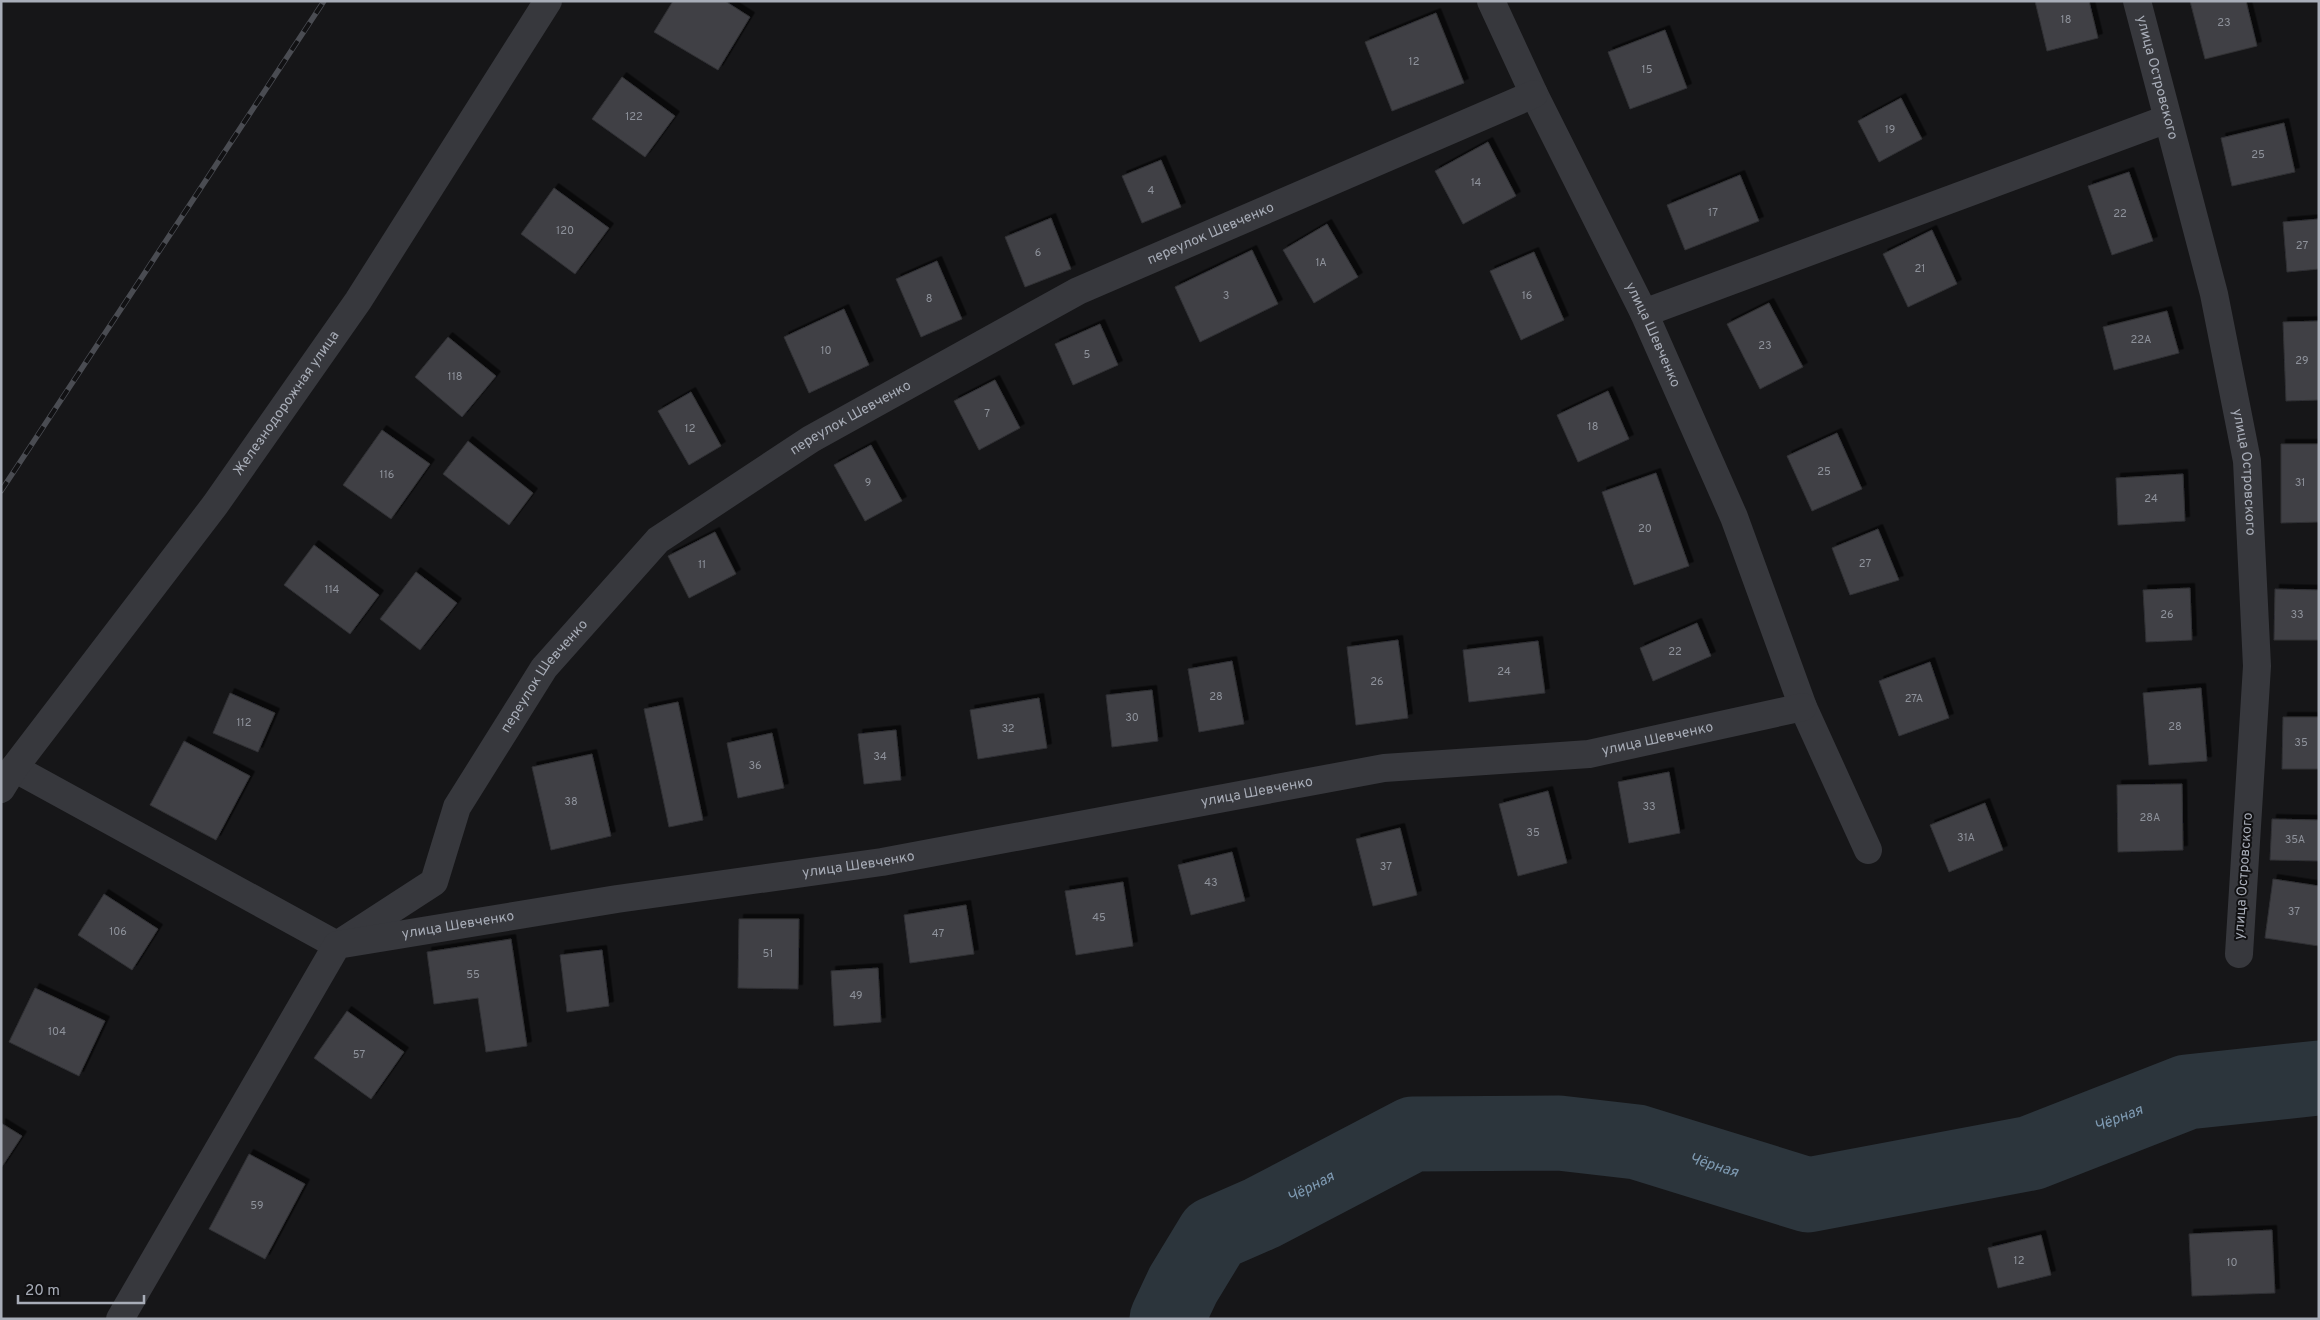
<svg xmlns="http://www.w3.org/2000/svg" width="2320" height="1320" viewBox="0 0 2320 1320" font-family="Overpass,sans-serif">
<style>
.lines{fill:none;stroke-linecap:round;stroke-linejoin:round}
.river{stroke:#2c353c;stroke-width:75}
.building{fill:#404145;stroke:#303034;filter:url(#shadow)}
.minor{stroke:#37383d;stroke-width:28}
.rail-casing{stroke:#4a4c52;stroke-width:5.5}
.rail{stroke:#111113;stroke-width:4;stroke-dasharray:11;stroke-linecap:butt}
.labels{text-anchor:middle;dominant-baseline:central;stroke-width:4;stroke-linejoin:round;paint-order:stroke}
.number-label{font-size:11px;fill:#8e929b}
.street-label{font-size:14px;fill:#a8adb8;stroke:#111113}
.water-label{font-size:15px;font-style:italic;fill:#7f9bb3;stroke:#111113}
</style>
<defs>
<filter id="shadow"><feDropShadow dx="4.5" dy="-4.5" stdDeviation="0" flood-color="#0009"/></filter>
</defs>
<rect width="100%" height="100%" fill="#161618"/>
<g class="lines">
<!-- river -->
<path class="river" id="s1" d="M 1167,1319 L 1183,1285 L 1214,1234 L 1262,1213 L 1413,1134 L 1559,1133 L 1637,1142 L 1808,1195 L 2031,1153 L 2187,1092 L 2319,1078"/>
</g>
<!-- building -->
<path class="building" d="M 673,1 L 725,1 L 750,17 L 718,70 L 654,32 Z
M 2035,1 L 2089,1 L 2098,38 L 2047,51 Z
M 2190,1 L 2246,1 L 2257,46 L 2205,59 Z
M 1436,13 L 1464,83 L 1392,111 L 1365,42 Z
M 1665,30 L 1687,88 L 1630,109 L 1608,52 Z
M 622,77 L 675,116 L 645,157 L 592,119 Z
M 1901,98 L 1922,139 L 1879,162 L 1858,121 Z
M 2284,123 L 2295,172 L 2232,186 L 2221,138 Z
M 1488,142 L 1516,196 L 1463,224 L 1435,171 Z
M 1161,160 L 1181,207 L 1142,223 L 1122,176 Z
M 2129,172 L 2153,241 L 2112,255 L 2088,186 Z
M 1740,175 L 1759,221 L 1685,250 L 1667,205 Z
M 554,188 L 609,228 L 575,274 L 521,234 Z
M 1051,218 L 1071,269 L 1025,287 L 1005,237 Z
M 2319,219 L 2319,269 L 2287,272 L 2283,222 Z
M 1327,224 L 1358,277 L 1314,303 L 1283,250 Z
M 1932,230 L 1957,284 L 1908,307 L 1883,254 Z
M 1252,250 L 1278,304 L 1200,342 L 1175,287 Z
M 1534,252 L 1564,320 L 1521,340 L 1490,271 Z
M 937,261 L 962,319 L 921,337 L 896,279 Z
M 1769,303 L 1803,367 L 1760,389 L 1727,324 Z
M 844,309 L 869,365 L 809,393 L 784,337 Z
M 2167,311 L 2179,353 L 2114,370 L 2103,327 Z
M 2319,321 L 2319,400 L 2286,401 L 2283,322 Z
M 1100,324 L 1118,365 L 1073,385 L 1055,344 Z
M 448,337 L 496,376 L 462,417 L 415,377 Z
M 995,380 L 1020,428 L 979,450 L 954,401 Z
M 1608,391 L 1629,439 L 1578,462 L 1557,415 Z
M 691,392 L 721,446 L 689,465 L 658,411 Z
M 382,430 L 430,464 L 391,519 L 343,485 Z
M 1837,433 L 1862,489 L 1812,511 L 1787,456 Z
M 468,441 L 533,493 L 509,525 L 443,474 Z
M 2281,444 L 2319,444 L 2319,522 L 2281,523 Z
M 871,445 L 902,501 L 865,521 L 834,465 Z
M 1656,473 L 1689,566 L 1634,585 L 1602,492 Z
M 2183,474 L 2185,521 L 2118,525 L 2116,478 Z
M 1878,529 L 1899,580 L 1850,595 L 1832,548 Z
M 715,532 L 736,574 L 689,598 L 668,556 Z
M 314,545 L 379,595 L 350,634 L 284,585 Z
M 416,572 L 457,603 L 420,650 L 380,619 Z
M 2190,588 L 2192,640 L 2146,642 L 2143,590 Z
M 2275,589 L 2319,590 L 2319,640 L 2274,640 Z
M 1697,623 L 1711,656 L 1653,681 L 1640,648 Z
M 1398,640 L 1408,718 L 1356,725 L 1347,647 Z
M 1538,641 L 1545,693 L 1469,702 L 1463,650 Z
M 1232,661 L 1244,724 L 1199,732 L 1188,669 Z
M 1930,662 L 1949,718 L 1899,736 L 1879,681 Z
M 2201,688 L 2207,761 L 2149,765 L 2143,693 Z
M 1152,690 L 1158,741 L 1112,747 L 1106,695 Z
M 230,693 L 275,713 L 258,752 L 213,733 Z
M 1039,698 L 1047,748 L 978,759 L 970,710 Z
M 678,702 L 703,820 L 669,827 L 644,709 Z
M 2283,717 L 2319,717 L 2319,769 L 2282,769 Z
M 896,730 L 901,780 L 864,784 L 858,734 Z
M 772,733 L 784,788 L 738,798 L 727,743 Z
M 184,741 L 250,776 L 216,840 L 150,805 Z
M 592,754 L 611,836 L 551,850 L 532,767 Z
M 1669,772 L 1680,833 L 1629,843 L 1618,782 Z
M 2182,784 L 2183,850 L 2118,852 L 2117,785 Z
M 1548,791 L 1567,863 L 1518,876 L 1499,804 Z
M 1985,803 L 2003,850 L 1949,872 L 1930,825 Z
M 2272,819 L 2319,820 L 2319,861 L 2270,860 Z
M 1400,828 L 1417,895 L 1373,906 L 1356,839 Z
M 1232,852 L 1245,901 L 1191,915 L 1178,865 Z
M 2273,879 L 2319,886 L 2319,946 L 2265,938 Z
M 1123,882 L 1133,946 L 1076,955 L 1065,891 Z
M 104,894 L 158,929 L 132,970 L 78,935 Z
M 966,905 L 974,954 L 910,963 L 904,915 Z
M 739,919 L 799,919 L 798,989 L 738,988 Z
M 511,939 L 527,1046 L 486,1052 L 478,998 L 434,1004 L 427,952 Z
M 602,950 L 609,1006 L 567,1012 L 560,955 Z
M 878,968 L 881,1022 L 834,1026 L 831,971 Z
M 35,988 L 105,1021 L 79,1076 L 9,1042 Z
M 347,1011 L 404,1052 L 371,1099 L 314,1058 Z
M 1,1123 L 22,1136 L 1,1168 Z
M 249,1154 L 305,1184 L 265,1259 L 209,1229 Z
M 2272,1230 L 2275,1293 L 2192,1296 L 2189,1234 Z
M 2041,1235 L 2051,1275 L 1998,1288 L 1988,1248 Z"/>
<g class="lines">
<!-- minor -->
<g class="minor">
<path id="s2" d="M 1491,1 L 1534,94 L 1644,313 L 1734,517 L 1803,707 L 1868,850"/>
<path id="s3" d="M 2137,1 L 2214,294 L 2247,461 L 2257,666 L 2239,954"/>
<path d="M 1644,313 L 2167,119"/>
<path id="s4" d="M 14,768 L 337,945 L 434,882 L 457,807 L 544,668 L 658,540 L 811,439 L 1078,291 L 1534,94"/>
<path id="s5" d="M 1,789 L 14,768 L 215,505 L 358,301 L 548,1"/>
<path id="s6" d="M 120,1319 L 337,945 L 617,899 L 882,862 L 1384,768 L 1589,754 L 1803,707"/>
</g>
<!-- rail casing -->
<g class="rail-casing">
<path id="rail" d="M 1,491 L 324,1"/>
</g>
<!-- rail -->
<use href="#rail" class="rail"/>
</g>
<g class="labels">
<!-- number labels -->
<g class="number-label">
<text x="2066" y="20">18</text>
<text x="2224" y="23">23</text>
<text x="1414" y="62">12</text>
<text x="1647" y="70">15</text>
<text x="634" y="117">122</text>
<text x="1890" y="130">19</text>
<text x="2258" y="155">25</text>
<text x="1476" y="183">14</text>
<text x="1151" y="191">4</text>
<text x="1713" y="213">17</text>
<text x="2120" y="214">22</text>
<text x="565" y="231">120</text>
<text x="2302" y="246">27</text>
<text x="1038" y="253">6</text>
<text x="1321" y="263">1А</text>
<text x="1920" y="269">21</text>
<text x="1226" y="296">3</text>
<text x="1527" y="296">16</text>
<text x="929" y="299">8</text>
<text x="2141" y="340">22А</text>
<text x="1765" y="346">23</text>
<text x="826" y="351">10</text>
<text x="1087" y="355">5</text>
<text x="2302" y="361">29</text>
<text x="455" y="377">118</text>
<text x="987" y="414">7</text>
<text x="1593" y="427">18</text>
<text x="690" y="429">12</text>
<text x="1824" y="472">25</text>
<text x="387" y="475">116</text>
<text x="868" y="483">9</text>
<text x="2300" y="483">31</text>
<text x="2151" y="499">24</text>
<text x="1645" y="529">20</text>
<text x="1865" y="564">27</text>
<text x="702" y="565">11</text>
<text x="332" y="590">114</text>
<text x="2167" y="615">26</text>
<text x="2297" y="615">33</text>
<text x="1675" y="652">22</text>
<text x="1504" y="672">24</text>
<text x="1377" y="682">26</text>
<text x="1216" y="697">28</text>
<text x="1914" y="699">27А</text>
<text x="1132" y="718">30</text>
<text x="244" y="723">112</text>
<text x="2175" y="727">28</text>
<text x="1008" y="729">32</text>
<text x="2301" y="743">35</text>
<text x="880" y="757">34</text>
<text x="755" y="766">36</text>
<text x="571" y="802">38</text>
<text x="1649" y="807">33</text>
<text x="2150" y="818">28А</text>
<text x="1533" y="833">35</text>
<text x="1966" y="838">31А</text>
<text x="2295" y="840">35А</text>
<text x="1386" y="867">37</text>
<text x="1211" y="883">43</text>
<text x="2294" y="912">37</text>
<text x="1099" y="918">45</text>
<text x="118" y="932">106</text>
<text x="938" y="934">47</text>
<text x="768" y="954">51</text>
<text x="473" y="975">55</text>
<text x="856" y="996">49</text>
<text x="57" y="1032">104</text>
<text x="359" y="1055">57</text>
<text x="257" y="1206">59</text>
<text x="2019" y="1261">12</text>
<text x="2232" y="1263">10</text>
</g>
<!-- street labels -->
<g class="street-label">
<text stroke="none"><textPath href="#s3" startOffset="79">улица Островского</textPath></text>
<text stroke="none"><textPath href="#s4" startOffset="1531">переулок Шевченко</textPath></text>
<text stroke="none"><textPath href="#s2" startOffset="371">улица Шевченко</textPath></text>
<text stroke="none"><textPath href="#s5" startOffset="480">Железнодорожная улица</textPath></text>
<text stroke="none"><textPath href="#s4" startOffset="1126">переулок Шевченко</textPath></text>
<text stroke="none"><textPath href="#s3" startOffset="484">улица Островского</textPath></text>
<text stroke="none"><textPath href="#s4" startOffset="720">переулок Шевченко</textPath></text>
<text stroke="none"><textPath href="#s6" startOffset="1770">улица Шевченко</textPath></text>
<text stroke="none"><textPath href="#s6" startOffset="1365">улица Шевченко</textPath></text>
<text stroke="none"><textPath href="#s6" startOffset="960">улица Шевченко</textPath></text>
<text transform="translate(2244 876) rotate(-86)">улица Островского</text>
<text stroke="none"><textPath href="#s6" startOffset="555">улица Шевченко</textPath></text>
</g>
<!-- water labels -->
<g class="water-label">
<text stroke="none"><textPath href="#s1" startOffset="1045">Чёрная</textPath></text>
<text stroke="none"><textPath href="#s1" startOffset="625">Чёрная</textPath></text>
<text stroke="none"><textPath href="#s1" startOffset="205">Чёрная</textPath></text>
</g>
</g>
<!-- border -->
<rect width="2320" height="1320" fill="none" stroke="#a8adb8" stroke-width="5"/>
<!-- scale -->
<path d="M18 1295v8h126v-8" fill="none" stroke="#a8adb8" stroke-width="2.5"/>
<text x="25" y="1295" font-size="15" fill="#a8adb8" stroke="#111113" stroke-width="4" paint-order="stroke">20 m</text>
</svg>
